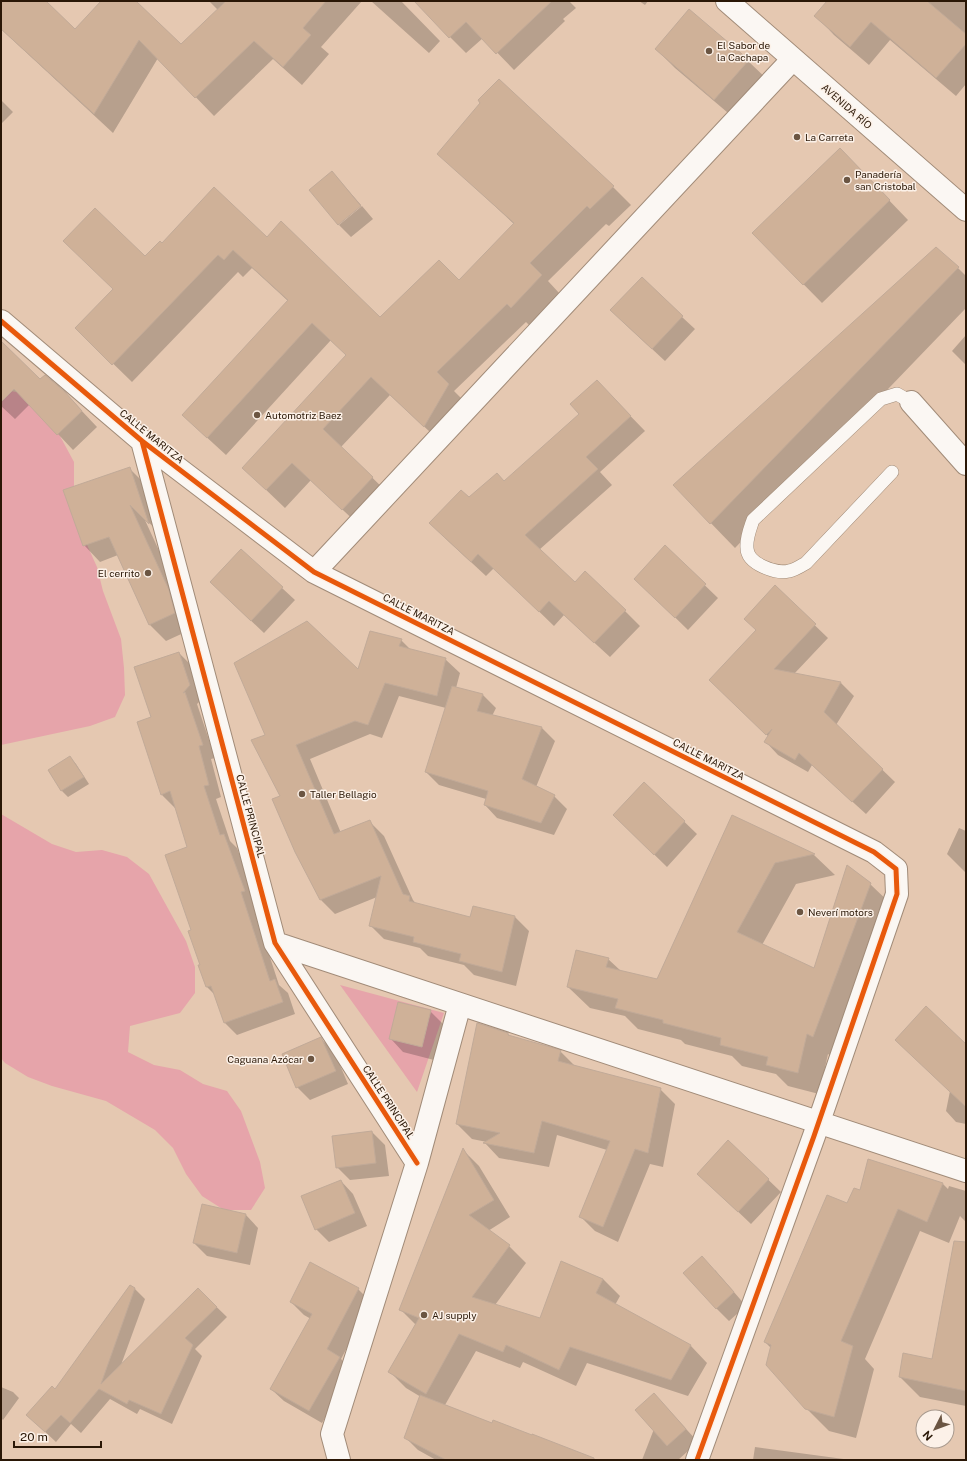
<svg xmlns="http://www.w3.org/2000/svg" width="967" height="1461" viewBox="0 0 967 1461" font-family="'Public Sans',sans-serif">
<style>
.green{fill:#e6a4aa}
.shadow{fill:#0003}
.building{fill:#cfb198;stroke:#c1aa98}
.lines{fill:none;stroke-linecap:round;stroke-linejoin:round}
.lane-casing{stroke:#a18b78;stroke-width:14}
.street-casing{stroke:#a18b78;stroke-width:24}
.lane{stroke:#fbf7f3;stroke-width:13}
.street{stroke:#fbf7f3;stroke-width:22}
.cycleway-casing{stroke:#fcf1e8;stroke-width:8}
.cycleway{stroke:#e8590c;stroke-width:5}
.poi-dot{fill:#6b5542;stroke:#fcf1e8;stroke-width:1.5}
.labels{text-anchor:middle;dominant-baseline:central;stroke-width:3;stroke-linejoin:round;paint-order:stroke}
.poi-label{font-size:10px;fill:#2a1706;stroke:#fcf1e8;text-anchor:start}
.street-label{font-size:10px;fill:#2a1706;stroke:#fcf1e8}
</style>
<rect width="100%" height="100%" fill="#e5c8b1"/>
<!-- green -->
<path class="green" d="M 1,389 L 26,394 L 42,415 L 60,436 L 74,462 L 74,516 L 97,567 L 103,591 L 121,639 L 124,668 L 125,695 L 115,717 L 90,726 L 1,745 Z
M 1,814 L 52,844 L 76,852 L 102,850 L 127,857 L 149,874 L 186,941 L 195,967 L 195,993 L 180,1013 L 130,1026 L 128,1052 L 154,1065 L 180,1070 L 203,1084 L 227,1091 L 241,1111 L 260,1162 L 265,1188 L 251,1210 L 224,1210 L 202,1196 L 186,1174 L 173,1148 L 155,1130 L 106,1101 L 52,1086 L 28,1077 L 5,1063 L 1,1058 Z
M 340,985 L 444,1013 L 417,1092 Z"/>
<!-- shadow -->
<path class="shadow" d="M 1,1 L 45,1 L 75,30 L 102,1 L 135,1 L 181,45 L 218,10 L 209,1 L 362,1 L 321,47 L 329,54 L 302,85 L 273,59 L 214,116 L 158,58 L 113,133 L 1,29 Z
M 371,1 L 401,1 L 440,41 L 429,53 Z
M 419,1 L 569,1 L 576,8 L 563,19 L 565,21 L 514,70 L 483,38 L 466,53 L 450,37 Z
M 639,1 L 648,1 L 645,5 Z
M 829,1 L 966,1 L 966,32 L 964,34 L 966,35 L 966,84 L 956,96 L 890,40 L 869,65 L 834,35 L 816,16 Z
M 656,49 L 748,61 L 767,79 L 734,118 L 675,68 Z
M 1,100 L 13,112 L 1,124 Z
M 439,154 L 613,187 L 631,205 L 609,226 L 606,224 L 548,281 L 560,294 L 530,326 L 526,322 L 454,391 L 467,404 L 443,444 L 390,395 L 341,447 L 391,496 L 361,527 L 311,480 L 285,508 L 262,486 L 347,355 L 331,340 L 226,455 L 202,433 L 288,301 L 252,268 L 243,277 L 238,272 L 132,382 L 95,346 L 145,257 L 162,244 L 267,238 L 380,318 L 459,281 L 514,224 Z
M 858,168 L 908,220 L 822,303 L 753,233 Z
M 332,172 L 361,205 L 338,223 Z
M 362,206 L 373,219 L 351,237 L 339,225 Z
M 958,268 L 966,276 L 966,308 L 735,548 L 674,485 Z
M 682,317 L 695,329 L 665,361 L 624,323 Z
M 966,335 L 966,365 L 952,351 Z
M 1,342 L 40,381 L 64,392 L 97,427 L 73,450 L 30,404 L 15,419 L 1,406 Z
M 611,396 L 645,431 L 600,472 L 612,485 L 539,550 L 575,584 L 625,611 L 640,626 L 610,657 L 564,615 L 554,626 L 494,568 L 486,576 L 445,538 L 469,499 L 505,482 Z
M 129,468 L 146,485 L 164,537 L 144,518 L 185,607 L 190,630 L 166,641 L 150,625 L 118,555 L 100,562 L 84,545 Z
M 665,547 L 718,598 L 688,630 L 648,591 Z
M 775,587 L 828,638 L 794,674 L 841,683 L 854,696 L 836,725 L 895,782 L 866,814 L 812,765 L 808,772 L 778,755 L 766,742 L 769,737 L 723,693 L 757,630 Z
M 282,588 L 295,600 L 264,633 L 224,595 Z
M 401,640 L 411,650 L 445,659 L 460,673 L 456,688 L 483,695 L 496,708 L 492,716 L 542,728 L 555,741 L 536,787 L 554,796 L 567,809 L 554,835 L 497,818 L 485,805 L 486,799 L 439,785 L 426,772 L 446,708 L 399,696 L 382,738 L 370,734 L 310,759 L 341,833 L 370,822 L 384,836 L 413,900 L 417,905 L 471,918 L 473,907 L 515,917 L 529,931 L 516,986 L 474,975 L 464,965 L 428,956 L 420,948 L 384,939 L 370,925 L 377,897 L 335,914 L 321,900 L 281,797 L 266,735 Z
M 179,653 L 192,666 L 203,698 L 197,704 L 215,758 L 211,759 L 221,797 L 216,799 L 230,841 L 237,848 L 257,903 L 253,905 L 279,985 L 288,993 L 295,1014 L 237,1035 L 224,1022 L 215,995 L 207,987 L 199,966 L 201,965 L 189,847 L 176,807 L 175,808 L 162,795 L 138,722 L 153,718 Z
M 70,757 L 76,764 L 89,784 L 68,797 L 62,791 L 49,771 Z
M 644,783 L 697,834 L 667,867 L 627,828 Z
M 733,816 L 814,855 L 835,875 L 796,884 L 762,945 L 815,969 L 870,884 L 892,905 L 834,1058 L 828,1054 L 819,1094 L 788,1086 L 776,1074 L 742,1066 L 732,1056 L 685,1044 L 681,1040 L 638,1029 L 625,1016 L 590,1008 L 568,987 L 608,959 L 621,971 L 657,980 Z
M 959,828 L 966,831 L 966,830 L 966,873 L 947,854 Z
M 430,1011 L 443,1024 L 434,1060 L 403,1052 L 391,1039 Z
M 508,1034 L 511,1037 L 560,1051 L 575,1066 L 660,1089 L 675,1104 L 663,1167 L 650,1164 L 618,1242 L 595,1231 L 580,1216 L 607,1150 L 557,1135 L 549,1167 L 499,1158 L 485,1143 L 487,1142 L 472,1139 L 457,1124 Z
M 321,1039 L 334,1051 L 348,1084 L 310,1100 L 297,1087 Z
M 966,1045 L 966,1124 L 956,1122 L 946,1111 L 950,1091 Z
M 372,1132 L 385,1145 L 389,1176 L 350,1180 L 337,1167 Z
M 728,1141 L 781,1192 L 751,1224 L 711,1186 Z
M 463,1150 L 479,1166 L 510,1217 L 488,1231 L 509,1246 L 526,1263 L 495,1305 L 540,1319 L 562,1262 L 603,1279 L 620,1296 L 615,1305 L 691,1346 L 707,1363 L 688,1396 L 587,1363 L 576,1386 L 523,1362 L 520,1368 L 476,1351 L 445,1405 L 587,1460 L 436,1460 L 418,1450 L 405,1437 L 421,1397 L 406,1388 L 390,1372 L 416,1325 L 400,1309 Z
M 341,1181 L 353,1194 L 367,1226 L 329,1242 L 316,1229 Z
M 943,1184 L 948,1189 L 949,1186 L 966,1191 L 966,1222 L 960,1216 L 949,1243 L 920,1231 L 865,1359 L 874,1369 L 856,1438 L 829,1431 L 806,1408 L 771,1348 L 765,1342 L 847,1205 L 860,1192 Z
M 246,1215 L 258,1228 L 250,1265 L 207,1256 L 194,1243 Z
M 715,1270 L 746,1306 L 729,1321 L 716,1308 Z
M 966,1270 L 966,1406 L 920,1397 L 900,1377 L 933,1360 Z
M 130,1286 L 135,1289 L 145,1299 L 121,1365 L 198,1289 L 227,1317 L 195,1349 L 202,1356 L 172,1424 L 140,1409 L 137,1414 L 110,1399 L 81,1433 L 71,1424 L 56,1442 L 27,1415 L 55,1390 Z
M 358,1289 L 371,1302 L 341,1359 L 352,1370 L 322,1423 L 284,1401 L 271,1389 L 311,1319 L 304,1315 L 291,1302 Z
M 1,1387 L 13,1392 L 19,1398 L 3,1420 L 1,1418 Z
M 666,1407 L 698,1442 L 678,1460 L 642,1460 L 654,1429 Z
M 755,1447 L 851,1460 L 753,1460 Z"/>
<!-- building -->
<path class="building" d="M 1,1 L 46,1 L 75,29 L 101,1 L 136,1 L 181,44 L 226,1 L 326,1 L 303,28 L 311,35 L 283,67 L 254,41 L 195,98 L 139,40 L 94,114 L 1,29 Z
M 414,1 L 552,1 L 496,54 L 466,22 L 449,38 Z
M 827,1 L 927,1 L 966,34 L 966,44 L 936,78 L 871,22 L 850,47 L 814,16 Z
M 689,9 L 749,60 L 714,100 L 655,49 Z
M 499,79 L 614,186 L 590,209 L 587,206 L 530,263 L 542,275 L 511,308 L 507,304 L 437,372 L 449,384 L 424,427 L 371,377 L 323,429 L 373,477 L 342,510 L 292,463 L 266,490 L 242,468 L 346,355 L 312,323 L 207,438 L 182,415 L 288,300 L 233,250 L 224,260 L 218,255 L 112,365 L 75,328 L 113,289 L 63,241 L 95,208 L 145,256 L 160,241 L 162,243 L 214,187 L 267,237 L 281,221 L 380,317 L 439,260 L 459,280 L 514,223 L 437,154 L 480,103 L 478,100 Z
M 840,148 L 890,200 L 803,285 L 752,233 Z
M 332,171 L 361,206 L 338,225 L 309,190 Z
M 936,247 L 959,267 L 710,524 L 673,485 Z
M 642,277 L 683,316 L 652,349 L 610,310 Z
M 1,341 L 40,379 L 45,375 L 65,392 L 82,411 L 57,435 L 14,389 L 1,402 Z
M 597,380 L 631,416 L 586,457 L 598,469 L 525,535 L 575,582 L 585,571 L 626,610 L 594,643 L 549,601 L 539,612 L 478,554 L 471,562 L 429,523 L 461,490 L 469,497 L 497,473 L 504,481 L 579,414 L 570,404 Z
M 130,467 L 149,524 L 130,505 L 169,590 L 175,613 L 149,625 L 109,537 L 83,546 L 63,490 Z
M 665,545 L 706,584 L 675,618 L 634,579 Z
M 241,549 L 283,587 L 251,621 L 210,582 Z
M 775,585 L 816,624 L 774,669 L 841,682 L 824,712 L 883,769 L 852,802 L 799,753 L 795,760 L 764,742 L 772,729 L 766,735 L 709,680 L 756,630 L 744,619 Z
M 307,621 L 358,669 L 370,631 L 402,639 L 399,646 L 446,658 L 437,696 L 385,683 L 368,725 L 355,721 L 296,745 L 334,834 L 370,820 L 403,894 L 410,896 L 409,901 L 470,917 L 473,906 L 515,916 L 502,972 L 459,961 L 461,954 L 413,942 L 414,937 L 369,926 L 381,876 L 320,900 L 295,852 L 272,799 L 280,796 L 251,740 L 265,735 L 234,663 Z
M 179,652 L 190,685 L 183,693 L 185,692 L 203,745 L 199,746 L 209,785 L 204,786 L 220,835 L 224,834 L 245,891 L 241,892 L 270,981 L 275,979 L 283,1002 L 224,1023 L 211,986 L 206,987 L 198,965 L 200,965 L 188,931 L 191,930 L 165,855 L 187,847 L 170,791 L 161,795 L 137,722 L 151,717 L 134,667 Z
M 452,686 L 483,694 L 477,711 L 542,727 L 522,779 L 555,795 L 541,823 L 484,805 L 488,791 L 425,772 Z
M 70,756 L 84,777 L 61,791 L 48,770 Z
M 644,782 L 685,821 L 654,855 L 613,815 Z
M 732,815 L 815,854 L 775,863 L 737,932 L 814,968 L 847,865 L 871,883 L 813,1037 L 807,1034 L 798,1073 L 766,1065 L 768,1057 L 720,1045 L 721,1038 L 663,1023 L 663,1020 L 615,1008 L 618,999 L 567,987 L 576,950 L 609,958 L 606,967 L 657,979 Z
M 398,1002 L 431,1010 L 422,1047 L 389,1039 Z
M 926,1006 L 966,1044 L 966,1107 L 895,1040 Z
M 477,1023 L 508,1033 L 508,1035 L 561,1050 L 558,1061 L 661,1088 L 648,1153 L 635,1149 L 603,1227 L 579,1217 L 610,1141 L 542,1121 L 534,1153 L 483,1143 L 500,1133 L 456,1124 Z
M 321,1037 L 336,1071 L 296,1088 L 282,1054 Z
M 372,1131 L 376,1163 L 336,1168 L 332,1136 Z
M 728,1140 L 769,1179 L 738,1212 L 697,1174 Z
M 463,1148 L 494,1200 L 469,1215 L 510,1245 L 472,1297 L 540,1318 L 561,1261 L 603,1279 L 596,1293 L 691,1345 L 671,1380 L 570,1347 L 559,1370 L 506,1345 L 503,1352 L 459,1334 L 426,1394 L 388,1372 L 419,1318 L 399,1310 Z
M 868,1159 L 943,1183 L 927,1222 L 898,1209 L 841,1341 L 853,1346 L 834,1417 L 805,1409 L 766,1365 L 771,1345 L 764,1342 L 827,1195 L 847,1203 L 854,1188 L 860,1190 Z
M 341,1180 L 355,1213 L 315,1230 L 301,1196 Z
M 202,1204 L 246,1214 L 237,1253 L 193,1243 Z
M 954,1241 L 966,1242 L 966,1391 L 899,1377 L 903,1353 L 932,1359 Z
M 702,1256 L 734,1292 L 716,1309 L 683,1273 Z
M 310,1262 L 359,1288 L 327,1349 L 340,1357 L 309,1411 L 270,1389 L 312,1314 L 290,1302 Z
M 130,1285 L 135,1288 L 101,1384 L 198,1288 L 217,1307 L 185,1338 L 193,1345 L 161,1414 L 129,1400 L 127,1404 L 99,1389 L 70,1423 L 61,1415 L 45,1432 L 26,1415 L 52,1386 L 55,1389 Z
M 654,1393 L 686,1429 L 667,1446 L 635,1410 Z
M 420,1395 L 492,1423 L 493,1420 L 532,1435 L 532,1434 L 594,1458 L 594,1460 L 446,1460 L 404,1438 Z"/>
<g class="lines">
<!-- lane casing -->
<g class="lane-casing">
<path id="lane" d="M 892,472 L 806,563 C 801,566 795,570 789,571 C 776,574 747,564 747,548 C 746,538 750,529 753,520 L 881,399 L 897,394 L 911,402"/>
</g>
<!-- street casing -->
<g class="street-casing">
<path id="street" d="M 727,1 L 966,210
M 1,321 L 142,441 L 314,572 L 874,852 L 896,869 L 897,894 L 814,1136 L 697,1460
M 911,402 L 966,464
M 142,441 L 275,943 L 417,1163
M 314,572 L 793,59
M 275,943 L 966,1171
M 339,1460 L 332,1434 L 417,1163 L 460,1004"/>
</g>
<!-- lane -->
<use href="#lane" class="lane"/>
<!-- street -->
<use href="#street" class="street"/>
<!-- cycleway casing -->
<g class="cycleway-casing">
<path id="cycleway" d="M 1,321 L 142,441 L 314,572 L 874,852 L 896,869 L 897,894 L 814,1136 L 697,1460
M 142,441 L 275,943 L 417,1163"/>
</g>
<!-- cycleway -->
<use href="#cycleway" class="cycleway"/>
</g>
<!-- markers -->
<g class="poi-dot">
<circle cx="709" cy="51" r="4"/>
<circle cx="797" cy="137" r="4"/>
<circle cx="847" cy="180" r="4"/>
<circle cx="257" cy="415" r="4"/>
<circle cx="148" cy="573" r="4"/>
<circle cx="302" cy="794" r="4"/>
<circle cx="800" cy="912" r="4"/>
<circle cx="311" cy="1059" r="4"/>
<circle cx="424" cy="1315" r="4"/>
</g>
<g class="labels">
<!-- poi labels -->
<g class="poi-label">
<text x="717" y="45">El Sabor de<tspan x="717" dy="12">la Cachapa</tspan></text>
<text x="805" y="137">La Carreta</text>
<text x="855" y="174">Panadería<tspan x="855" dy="12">san Cristobal</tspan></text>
<text x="265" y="415">Automotriz Baez</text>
<text x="140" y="573" text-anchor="end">El cerrito</text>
<text x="310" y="794">Taller Bellagio</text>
<text x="808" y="912">Neverí motors</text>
<text x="303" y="1059" text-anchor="end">Caguana Azócar</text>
<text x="432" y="1315">AJ supply</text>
</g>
<!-- street labels -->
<g class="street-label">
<text transform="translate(847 106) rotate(41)">AVENIDA RÍO</text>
<text transform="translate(152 436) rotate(39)">CALLE MARITZA</text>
<text transform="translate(419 614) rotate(27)">CALLE MARITZA</text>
<text transform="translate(709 759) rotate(27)">CALLE MARITZA</text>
<text transform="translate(251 816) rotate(75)">CALLE PRINCIPAL</text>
<text transform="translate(389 1102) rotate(57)">CALLE PRINCIPAL</text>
</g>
</g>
<!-- border -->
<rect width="967" height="1461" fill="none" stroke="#2a1706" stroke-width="4"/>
<!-- north arrow -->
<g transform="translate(935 1429) rotate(228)"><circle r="19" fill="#fcf1e8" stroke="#a89a8e"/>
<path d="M0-3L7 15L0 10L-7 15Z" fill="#6b5542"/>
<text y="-6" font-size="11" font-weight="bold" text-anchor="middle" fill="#2a1706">N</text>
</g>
<!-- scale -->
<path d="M14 1441v6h87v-6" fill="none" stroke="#2a1706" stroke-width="2"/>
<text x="20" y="1441" font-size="12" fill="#2a1706" stroke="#fcf1e8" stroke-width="3" paint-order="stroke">20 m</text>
</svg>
